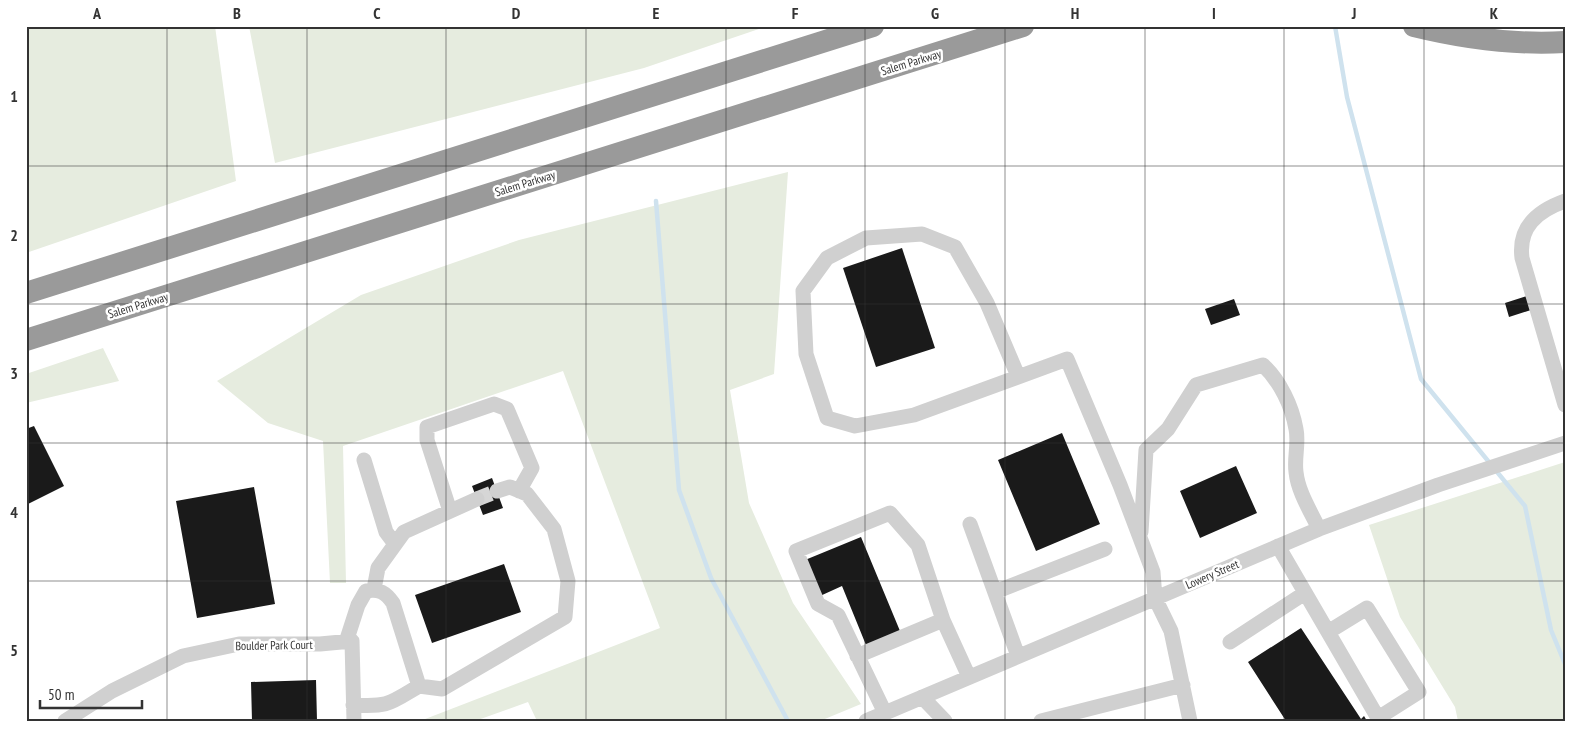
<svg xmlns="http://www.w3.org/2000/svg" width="1591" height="747" viewBox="0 0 1591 747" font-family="'PT Sans Narrow',sans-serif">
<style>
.green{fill:#e6ecdf}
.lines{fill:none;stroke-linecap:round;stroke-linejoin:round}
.stream{stroke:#cfe2ee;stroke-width:4.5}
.building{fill:#1a1a1a}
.minor-tunnel{stroke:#d6d6d6;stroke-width:15;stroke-dasharray:15 8;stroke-linecap:butt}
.minor{stroke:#d0d0d0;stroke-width:15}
.highway{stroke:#9a9a9a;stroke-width:22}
.grid{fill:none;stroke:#333;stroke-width:1;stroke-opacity:0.55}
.labels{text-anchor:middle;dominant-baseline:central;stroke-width:5;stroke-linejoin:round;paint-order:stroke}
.street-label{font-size:12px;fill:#333;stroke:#fff}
.neatline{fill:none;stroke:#333;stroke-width:2}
.grid-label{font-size:16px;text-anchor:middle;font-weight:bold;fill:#333}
</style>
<rect width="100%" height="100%" fill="#fff"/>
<!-- green -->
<path class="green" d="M 26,26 L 215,26 L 236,181 L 26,253 Z
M 249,26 L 768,26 L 644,68 L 275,163 Z
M 788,172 L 774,374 L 730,390 L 749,503 L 793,603 L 861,704 L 820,721 L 537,721 L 528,702 L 475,721 L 420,721 L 660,628 L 563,371 L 343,446 L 346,583 L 330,583 L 323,441 L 268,423 L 217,381 L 361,295 L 519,240 Z
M 103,348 L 119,381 L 26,403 L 26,374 Z
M 1565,462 L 1565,721 L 1458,721 L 1455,707 L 1400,617 L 1369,525 Z"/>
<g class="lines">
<!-- stream -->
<path class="stream" d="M 1335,26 L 1347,97 L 1421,379 L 1525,506 L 1551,630 L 1565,664
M 656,201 L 679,490 L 711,578 L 788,721"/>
</g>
<!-- building -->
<path class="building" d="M 902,248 L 935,348 L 876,367 L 843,268 Z
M 1527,296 L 1531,310 L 1509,317 L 1505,303 Z
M 1234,299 L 1240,315 L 1211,325 L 1205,309 Z
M 34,426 L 64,486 L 26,505 L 26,429 Z
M 1062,433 L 1100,524 L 1036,551 L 998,460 Z
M 1236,466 L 1257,513 L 1200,538 L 1180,491 Z
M 492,478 L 503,508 L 483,515 L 472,486 Z
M 254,487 L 275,604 L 197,618 L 176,501 Z
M 861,537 L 900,631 L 866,645 L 842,586 L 820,596 L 805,560 Z
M 504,564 L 521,612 L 432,643 L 415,595 Z
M 1301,628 L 1361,719 L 1364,716 L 1367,721 L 1286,721 L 1248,662 Z
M 316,680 L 317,721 L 252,721 L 251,682 Z"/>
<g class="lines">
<!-- minor-tunnel -->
<path class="minor-tunnel" d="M 477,499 L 497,491"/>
<!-- minor -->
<path class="minor" d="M 1565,201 C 1537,211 1518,227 1522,258 L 1565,405
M 1018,376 L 987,303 L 955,247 L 922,234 L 866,238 L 827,258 L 803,291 L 806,354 L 827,418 L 855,426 L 914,415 L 1067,359 L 1120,485 L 1153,572 L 1155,598 L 1171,631 L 1190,721
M 364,460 L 386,532 L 395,544
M 450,511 L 427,440 L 427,427 L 494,404 L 507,409 L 532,468 L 519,491
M 970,524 L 1018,656
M 1141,532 L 1146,450 L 1168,429 L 1196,385 L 1263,365 C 1280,381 1292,406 1296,429 C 1299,443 1294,458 1296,472 C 1298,492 1311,512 1319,529
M 1278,546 L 1378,718 L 1419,692 L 1367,608 L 1328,632
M 374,589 L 378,568 L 404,532 L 477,499
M 995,592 L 1105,549
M 346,642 L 358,605 L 366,591 C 379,588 386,593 393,603 L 419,686 C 389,704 389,707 353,705
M 1230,642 L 1305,593
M 857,656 L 943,620
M 419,686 L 442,689 L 565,617 L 568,581 L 554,529 L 527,494 L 510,487 L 497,491
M 922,697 L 945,721
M 885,713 L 838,615 L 818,604 L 796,551 L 890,513 L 918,545 L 943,620 L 969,677
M 65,721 L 112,691 L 183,656 L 239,644 L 320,644 L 352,641 L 354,721
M 866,721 L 1319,529 L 1438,485 L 1565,443
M 1041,721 L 1183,685"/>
<!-- highway -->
<path class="highway" d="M 1414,26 C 1463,38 1514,45 1565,42
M 26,293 L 873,26
M 26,340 L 1023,26"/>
</g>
<!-- grid -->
<path class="grid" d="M 167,26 L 167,721M 307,26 L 307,721M 446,26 L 446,721M 586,26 L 586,721M 726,26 L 726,721M 865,26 L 865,721M 1005,26 L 1005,721M 1145,26 L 1145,721M 1284,26 L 1284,721M 1424,26 L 1424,721M 26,166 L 1565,166M 26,304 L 1565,304M 26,443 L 1565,443M 26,581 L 1565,581"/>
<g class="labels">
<!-- street labels -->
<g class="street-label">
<text transform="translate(911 62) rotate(-17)">Salem Parkway</text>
<text transform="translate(525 183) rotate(-17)">Salem Parkway</text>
<text transform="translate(138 305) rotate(-17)">Salem Parkway</text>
<text transform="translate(1212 574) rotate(-23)">Lowery Street</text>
<text transform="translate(274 645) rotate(-1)">Boulder Park Court</text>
</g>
</g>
<!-- border -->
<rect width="1591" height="747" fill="none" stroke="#ffffff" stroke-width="55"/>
<!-- scale -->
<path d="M40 700v8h102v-8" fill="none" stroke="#333333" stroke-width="2.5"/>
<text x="48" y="700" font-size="15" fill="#333333" stroke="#ffffff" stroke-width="4" paint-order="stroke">50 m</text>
<rect x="28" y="28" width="1536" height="692" class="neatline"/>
<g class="grid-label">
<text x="97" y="19">A</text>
<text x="237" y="19">B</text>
<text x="377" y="19">C</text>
<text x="516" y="19">D</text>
<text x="656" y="19">E</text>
<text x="795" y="19">F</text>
<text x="935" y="19">G</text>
<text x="1075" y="19">H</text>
<text x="1214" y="19">I</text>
<text x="1354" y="19">J</text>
<text x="1494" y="19">K</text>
<text x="14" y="102">1</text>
<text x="14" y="241">2</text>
<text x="14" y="379">3</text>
<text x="14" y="518">4</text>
<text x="14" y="656">5</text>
</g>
</svg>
